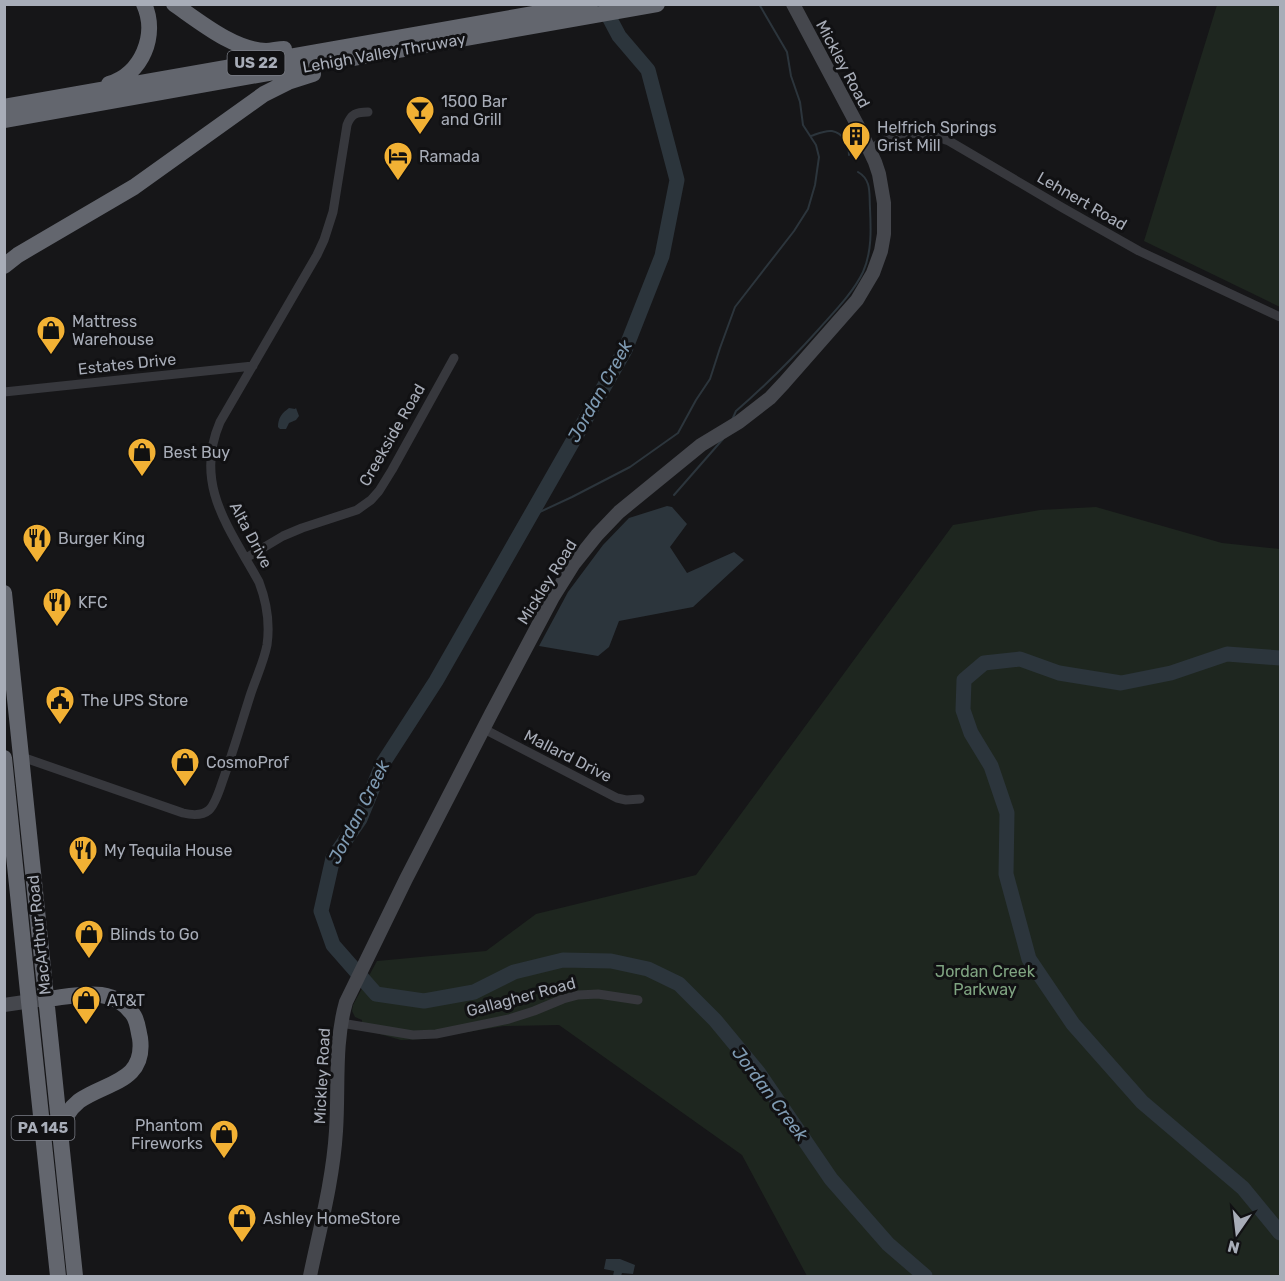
<svg xmlns="http://www.w3.org/2000/svg" width="1285" height="1281" viewBox="0 0 1285 1281" font-family="Rubik,sans-serif">
<style>
.green{fill:#1e261f}
.water{fill:#2c353c}
.lines{fill:none;stroke-linecap:round;stroke-linejoin:round}
.stream{stroke:#2c353c;stroke-width:2}
.river{stroke:#2c353c;stroke-width:15}
.street{stroke:#37383d;stroke-width:9}
.secondary{stroke:#45474d;stroke-width:14}
.highway{stroke:#63666e;stroke-width:16}
.labels{text-anchor:middle;dominant-baseline:central;stroke-width:6;stroke-linejoin:round;paint-order:stroke}
.shield{fill:#111113;stroke:#7b7e86;stroke-width:1.5}
.shield-label{font-size:15px;font-weight:bold;fill:#a8adb8}
.street-label{font-size:16px;fill:#a8adb8;stroke:#111113}
.poi-label{font-size:16px;fill:#a8adb8;stroke:#111113;text-anchor:start}
.park-label{font-size:16px;fill:#7fa381;stroke:#111113}
.water-label{font-size:18px;font-style:italic;fill:#7f9bb3;stroke:#111113}
</style>
<rect width="100%" height="100%" fill="#161618"/>
<!-- green -->
<path class="green" d="M 1217,5 L 1280,5 L 1280,307 L 1144,241 Z
M 1096,507 L 1222,543 L 1280,549 L 1280,1276 L 807,1276 L 742,1155 L 559,1025 L 504,1026 L 425,1039 L 401,1040 L 362,1029 L 362,1020 L 355,1017 L 352,1011 L 353,1005 L 377,961 L 486,951 L 536,914 L 696,875 L 953,525 L 1040,510 Z"/>
<!-- water -->
<path class="water" d="M 289,408 L 295,409 L 296,408 L 299,416 L 296,420 L 289,423 L 286,429 L 280,429 L 278,427 C 278,418 282,413 289,408 Z
M 667,506 L 672,507 L 687,524 L 670,547 L 687,573 L 734,552 L 744,560 L 693,607 L 619,621 L 609,647 L 598,656 L 539,646 L 568,592 L 603,545 L 629,518 Z
M 606,1259 L 620,1259 L 635,1265 L 633,1274 L 622,1273 L 621,1276 L 613,1276 L 614,1271 L 604,1269 Z"/>
<g class="lines">
<!-- stream -->
<path class="stream" d="M 811,136 C 817,134 825,130 832,131 C 843,133 849,144 849,155
M 732,420 L 736,411 C 765,386 792,359 818,330 C 833,313 853,293 863,272 C 872,252 871,229 870,208 C 869,194 872,180 858,172
M 674,495 L 723,439
M 529,517 L 572,497 L 630,467 L 678,433 L 696,400 L 710,379 L 720,348 L 735,307 L 794,231 L 808,209 L 815,185 L 819,157 L 816,145 L 803,125 L 800,102 L 791,76 L 787,52 L 759,4"/>
<!-- river -->
<path class="river" d="M 602,4 L 619,36 L 648,70 L 677,180 L 662,256 L 625,350 L 436,681 L 383,763 L 360,819 L 333,858 L 321,911 L 333,945 L 376,994 L 424,1001 L 474,992 L 514,972 L 563,960 L 611,961 L 648,969 L 679,984 L 715,1020 L 758,1072 L 831,1179 L 888,1244 L 925,1276
M 1280,658 L 1227,654 L 1171,673 L 1121,683 L 1059,673 L 1020,659 L 984,663 L 964,680 L 963,710 L 971,733 L 991,766 L 1007,813 L 1006,874 L 1029,959 L 1073,1024 L 1142,1102 L 1243,1188 L 1280,1233"/>
<!-- street -->
<path class="street" d="M 869,150 L 880,143 L 891,137 L 903,133 L 928,134 L 949,141 L 1063,208 L 1139,251 L 1280,317
M 4,392 L 253,366
M 246,558 L 283,536 L 302,528 L 357,510 L 371,500 L 379,491 L 392,470 L 454,358
M 484,729 L 617,798 L 626,800 L 640,799
M 22,757 L 183,813 C 191,815 202,816 209,810 C 216,804 221,785 224,777 C 234,749 242,721 251,693 C 256,678 264,661 267,645 C 270,624 267,603 259,582 C 230,529 193,485 220,422 L 317,255 L 324,240 L 333,212 L 347,125 C 351,114 356,112 368,112
M 341,1023 L 413,1035 L 436,1034 L 509,1019 L 534,1011 L 563,999 L 578,995 L 598,994 L 638,1000"/>
<!-- secondary -->
<path class="secondary" d="M 4,1005 L 38,1000
M 310,1276 C 320,1228 333,1180 336,1131 C 339,1088 334,1044 346,1002 L 406,879 L 491,714 L 553,597 L 573,565 L 597,535 L 619,512 L 701,445 L 739,422 L 770,398 L 784,383 L 857,300 L 873,273 L 881,251 L 884,234 L 884,203 L 879,174 L 875,162 L 860,130 L 793,4"/>
<!-- highway -->
<path class="highway" d="M 174,4 C 200,22 234,50 266,51 C 272,51 278,49 284,49
M 109,84 C 142,74 158,35 144,4
M 4,107 L 590,4
M 4,120 L 657,4
M 4,266 L 18,255 L 134,187 L 264,94 L 288,82 L 313,74
M 4,593 L 75,1276
M 4,758 L 29,1002 L 58,1276
M 46,999 C 76,996 114,984 134,1016 C 138,1023 138,1030 140,1038 C 146,1082 106,1082 79,1101 C 69,1109 63,1120 60,1132"/>
</g>
<!-- icons -->
<defs>
<g id="bar-pin" transform="scale(1.5)"><path d="M0 17L-7.5 6A9.5 9.5 0 1 1 7.5 6Z" fill="#f2b134" stroke="#111113"/><path d="M-6-5H6L.8 .8V4.5H3.5V6h-7V4.5H-.8V.8Z" fill="#111"/></g>
<g id="building-pin" transform="scale(1.5)"><path d="M0 17L-7.5 6A9.5 9.5 0 1 1 7.5 6Z" fill="#f2b134" stroke="#111113"/><path d="M-4-6H4V6H1V3H-1V6H-4ZM-2.5-4.3h1.7v1.8h-1.7ZM.8-4.3h1.7v1.8H.8ZM-2.5-1h1.7V.8h-1.7ZM.8-1h1.7V.8H.8Z" fill="#111"/></g>
<g id="hotel-pin" transform="scale(1.5)"><path d="M0 17L-7.5 6A9.5 9.5 0 1 1 7.5 6Z" fill="#f2b134" stroke="#111113"/><path d="M-6-4.5h1.5V1H6V5H4.5V3h-9V5H-6ZM-4 0a1.8 1.8 0 1 1 3.6 0ZM.5 0V-2.5h3Q6-2.5 6 0Z" fill="#111"/></g>
<g id="shop-pin" transform="scale(1.5)"><path d="M0 17L-7.5 6A9.5 9.5 0 1 1 7.5 6Z" fill="#f2b134" stroke="#111113"/><path d="M-5-2.5h2.3a2.7 3.5 0 0 1 5.4 0H5L5.5 6h-11ZM-1.5-2.5h3a1.5 2.3 0 0 0-3 0Z" fill="#111"/></g>
<g id="restaurant-pin" transform="scale(1.5)"><path d="M0 17L-7.5 6A9.5 9.5 0 1 1 7.5 6Z" fill="#f2b134" stroke="#111113"/><path d="M-5-6h1v4h1v-4h1v4h1v-4h1v5L-1.5 .5V6h-2V.5L-5-1ZM5-6V6H3V1.5H1.5Q1.5-4 5-6Z" fill="#111"/></g>
<g id="civic-pin" transform="scale(1.5)"><path d="M0 17L-7.5 6A9.5 9.5 0 1 1 7.5 6Z" fill="#f2b134" stroke="#111113"/><path d="M-.6-6.5H3V-4.5H.6V-3L4-1V1h2V6H-6V1h2V-1L-.6-3ZM-1.2 2.5V6h2.4V2.5Z" fill="#111"/></g>
</defs>
<g fill-rule="evenodd">
<use href="#bar-pin" x="420" y="110"/>
<use href="#building-pin" x="856" y="136"/>
<use href="#hotel-pin" x="398" y="156"/>
<use href="#shop-pin" x="51" y="330"/>
<use href="#shop-pin" x="142" y="452"/>
<use href="#restaurant-pin" x="37" y="538"/>
<use href="#restaurant-pin" x="57" y="602"/>
<use href="#civic-pin" x="60" y="700"/>
<use href="#shop-pin" x="185" y="762"/>
<use href="#restaurant-pin" x="83" y="850"/>
<use href="#shop-pin" x="89" y="934"/>
<use href="#shop-pin" x="86" y="1000"/>
<use href="#shop-pin" x="224" y="1134"/>
<use href="#shop-pin" x="242" y="1218"/>
</g>
<g class="labels">
<!-- shield labels -->
<g class="shield">
<rect x="227.5" y="51" width="57" height="24" rx="4.5"/>
<rect x="11.5" y="1116" width="63" height="24" rx="4.5"/>
</g>
<g class="shield-label">
<text x="256" y="63">US 22</text>
<text x="43" y="1128">PA 145</text>
</g>
<!-- street labels -->
<g class="street-label">
<text transform="translate(384 53) rotate(-10)">Lehigh Valley Thruway</text>
<text transform="translate(843 64) rotate(62)">Mickley Road</text>
<text transform="translate(1082 201) rotate(30)">Lehnert Road</text>
<text transform="translate(127 364) rotate(-6)">Estates Drive</text>
<text transform="translate(392 435) rotate(-60)">Creekside Road</text>
<text transform="translate(251 535) rotate(62)">Alta Drive</text>
<text transform="translate(547 582) rotate(-58)">Mickley Road</text>
<text transform="translate(568 756) rotate(27)">Mallard Drive</text>
<text transform="translate(39 935) rotate(-96)">MacArthur Road</text>
<text transform="translate(521 997) rotate(-15)">Gallagher Road</text>
<text transform="translate(322 1076) rotate(-87)">Mickley Road</text>
</g>
<!-- poi labels -->
<g class="poi-label">
<text x="441" y="101">1500 Bar<tspan x="441" dy="18">and Grill</tspan></text>
<text x="877" y="127">Helfrich Springs<tspan x="877" dy="18">Grist Mill</tspan></text>
<text x="419" y="156">Ramada</text>
<text x="72" y="321">Mattress<tspan x="72" dy="18">Warehouse</tspan></text>
<text x="163" y="452">Best Buy</text>
<text x="58" y="538">Burger King</text>
<text x="78" y="602">KFC</text>
<text x="81" y="700">The UPS Store</text>
<text x="206" y="762">CosmoProf</text>
<text x="104" y="850">My Tequila House</text>
<text x="110" y="934">Blinds to Go</text>
<text x="107" y="1000">AT&amp;T</text>
<text x="203" y="1125" text-anchor="end">Phantom<tspan x="203" dy="18">Fireworks</tspan></text>
<text x="263" y="1218">Ashley HomeStore</text>
</g>
<!-- park labels -->
<g class="park-label">
<text x="985" y="971">Jordan Creek<tspan x="985" dy="18">Parkway</tspan></text>
</g>
<!-- water labels -->
<g class="water-label">
<text transform="translate(600 391) rotate(-61)">Jordan Creek</text>
<text transform="translate(359 812) rotate(-63)">Jordan Creek</text>
<text transform="translate(770 1094) rotate(53)">Jordan Creek</text>
</g>
</g>
<!-- border -->
<rect width="1285" height="1281" fill="none" stroke="#a8adb8" stroke-width="12"/>
<!-- north arrow -->
<g transform="translate(1237 1233) rotate(194)" stroke="#111113" stroke-width="4.5" paint-order="stroke">
<path d="M0-4.5L10 22L0 15L-10 22Z" fill="#a8adb8"/>
<text y="-9" font-size="16" font-weight="bold" text-anchor="middle" fill="#a8adb8">N</text>
</g>
</svg>
